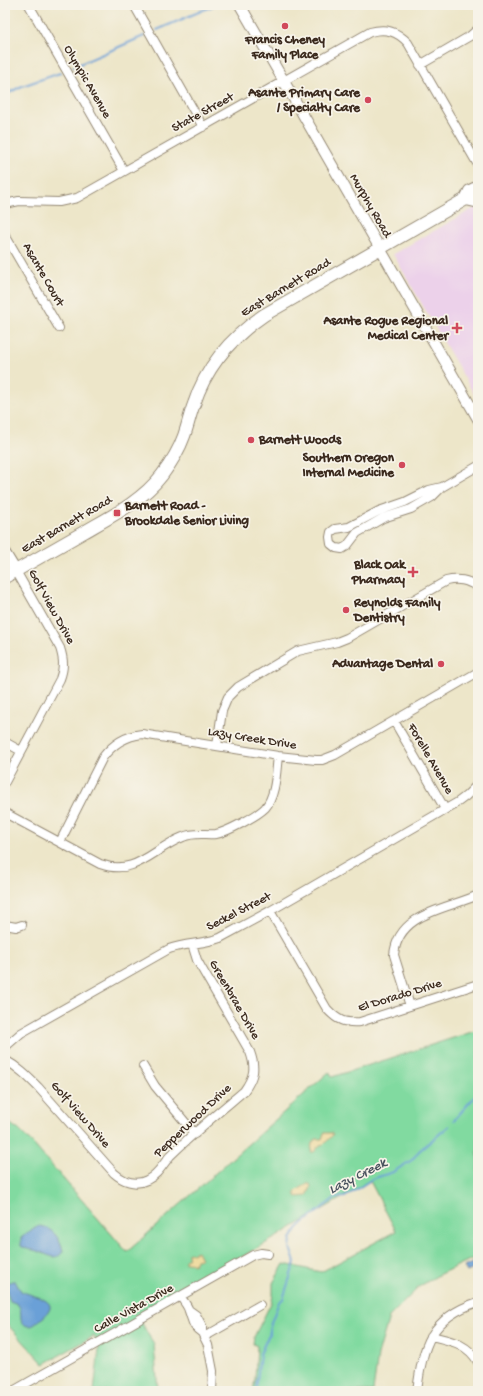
<svg xmlns="http://www.w3.org/2000/svg" width="483" height="1396" viewBox="0 0 483 1396" font-family="'Gochi Hand',sans-serif">
<style>
.built{fill:#ecd1ea}
.green{fill:#81daa0;stroke:#5e825f}
.sand{fill:#eeda9e;stroke:#94825e}
.water{fill:#6aa0d7;stroke:#52657a}
.lines{fill:none;stroke-linecap:round;stroke-linejoin:round}
.stream{stroke:#6aa0d7;stroke-width:2}
.minor-casing{stroke:#948874;stroke-width:10}
.tertiary-casing{stroke:#948874;stroke-width:12}
.primary-casing{stroke:#948874;stroke-width:14}
.minor{stroke:#fff;stroke-width:8}
.tertiary{stroke:#fff;stroke-width:10}
.primary{stroke:#fff;stroke-width:12}
.poi-dot{fill:#d1495b;stroke:#f7f3e8;stroke-width:1.5}
.labels{text-anchor:middle;dominant-baseline:central;stroke-width:3.5;stroke-linejoin:round;paint-order:stroke}
.poi-label{font-size:13px;font-weight:bold;fill:#3b2a1e;stroke:#f7f3e8;text-anchor:end}
.street-label{font-size:13px;fill:#3b2a1e;stroke:#f7f3e8}
.water-label{font-size:14px;font-style:italic;fill:#4b535f;stroke:#f7f3e8}
</style>
<rect width="100%" height="100%" fill="#f7f3e8"/>
<filter id="ink" filterUnits="userSpaceOnUse"><feTurbulence type="fractalNoise" baseFrequency=".025" numOctaves="2"/><feDisplacementMap in="SourceGraphic" scale="8" xChannelSelector="R" yChannelSelector="G"/><feConvolveMatrix kernelMatrix="1 2 1 2 8 2 1 2 1" color-interpolation-filters="sRGB"/></filter>
<filter id="wash" filterUnits="userSpaceOnUse"><feTurbulence type="fractalNoise" baseFrequency=".012" numOctaves="4" result="noise"/><feDisplacementMap in="SourceGraphic" scale="16" xChannelSelector="R" yChannelSelector="G"/><feGaussianBlur stdDeviation="0.9" result="paint"/><feColorMatrix in="noise" values="0 0 0 0 0 0 0 0 0 0 0 0 0 0 0 0 0 1.4 0 .05"/><feComposite in="paint" operator="in"/></filter>
<g filter="url(#wash)">
<rect width="100%" height="100%" fill="#ede6c9"/>
<!-- built -->
<path class="built" d="M 478,206 L 478,401 L 393,254 Z"/>
<!-- green -->
<path class="green" d="M 478,1030 L 478,1256 L 440,1274 L 420,1286 L 389,1317 L 378,1355 L 373,1391 L 253,1391 L 255,1379 L 257,1346 L 253,1344 L 254,1337 L 271,1303 L 273,1296 L 273,1283 L 284,1264 L 321,1272 L 396,1231 L 370,1181 L 273,1239 L 138,1316 L 154,1345 L 158,1391 L 94,1391 L 99,1349 L 94,1336 L 44,1364 L 5,1322 L 5,1120 L 19,1130 L 34,1145 L 127,1252 L 329,1072 L 332,1077 Z"/>
<!-- sand -->
<path class="sand" d="M 324,1133 L 332,1133 L 333,1135 L 324,1144 L 320,1145 L 314,1152 L 311,1152 L 312,1143 L 316,1139 L 322,1139 Z
M 307,1184 L 310,1184 L 311,1187 L 307,1196 L 297,1197 L 295,1193 L 296,1191 Z
M 197,1251 L 201,1259 L 196,1260 L 194,1265 L 189,1262 L 185,1263 L 185,1260 L 189,1257 L 188,1255 L 188,1253 L 190,1252 L 193,1254 Z"/>
<!-- water -->
<path class="water" d="M 39,1226 C 51,1227 61,1238 63,1251 C 57,1263 46,1253 37,1251 C 31,1249 26,1250 21,1246 L 21,1238 L 35,1227 Z
M 476,1261 L 478,1267 L 467,1272 L 464,1267 Z
M 12,1281 L 15,1281 L 21,1291 C 33,1297 66,1300 41,1319 C 38,1322 33,1327 28,1326 C 16,1323 24,1311 18,1305 C 17,1303 12,1302 10,1301 L 7,1292 L 7,1284 Z"/>
<g class="lines">
<!-- stream -->
<path class="stream" d="M 157,30 L 215,5
M 73,67 L 144,36
M 5,95 L 22,86 L 60,73
M 454,1120 L 478,1093
M 256,1391 L 260,1354 L 270,1332 L 270,1325 L 279,1302 L 283,1299 L 295,1262 L 290,1248 L 291,1239 L 297,1229 L 303,1223 L 335,1198 L 345,1197 L 372,1179 L 393,1172 L 412,1160 L 419,1151 L 449,1126"/>
</g>
</g>
<g filter="url(#ink)">
<g class="lines">
<!-- minor casing -->
<g class="minor-casing">
<path id="minor" d="M 29,5 L 124,171
M 134,5 L 203,127
M 420,65 L 470,36 L 478,29
M 5,204 L 19,201 L 59,202 L 77,198 L 370,32 C 386,28 397,31 408,43 L 478,165
M 5,235 L 59,328
M 442,487 L 429,490 L 405,502 L 379,511 L 349,527 L 335,529 L 331,532 L 330,537 L 331,544 L 336,548 L 342,549 L 347,546 L 357,533 L 383,518 L 411,509 L 432,497 L 442,487 L 478,466
M 394,721 L 445,809
M 5,742 L 21,751
M 217,746 L 222,711 L 228,697 L 238,687 L 298,651 L 337,642 L 347,638 L 446,581 C 458,578 467,580 478,587
M 5,782 L 60,679 C 64,668 64,660 60,648 L 16,571
M 5,813 L 100,864 C 136,877 152,849 183,837 C 194,832 205,835 216,834 C 227,832 257,816 265,808 C 276,796 276,772 278,756
M 60,842 L 103,757 C 113,744 125,736 142,734 L 278,756 L 316,760 L 322,760 L 335,755 L 478,672
M 270,911 L 327,1009 C 338,1021 344,1023 360,1022 L 478,984
M 5,925 L 16,927 L 22,925
M 410,1006 L 394,955 C 398,912 448,909 478,895
M 5,1047 L 21,1033 L 169,949 C 186,943 204,944 220,938 L 270,911 L 458,802 L 466,796 L 478,784
M 5,1060 C 18,1067 27,1076 38,1087 L 114,1173 C 123,1181 135,1186 147,1180 C 158,1175 163,1164 170,1156 C 193,1133 219,1112 244,1091 C 254,1077 256,1068 250,1052 L 202,969 L 197,960 L 192,944
M 143,1066 L 155,1086 L 195,1134
M 181,1297 C 183,1301 188,1306 189,1311 C 193,1322 192,1326 202,1333
M 189,1310 L 196,1315 L 202,1326 L 202,1333 L 208,1345 L 213,1371 L 212,1391
M 431,1336 C 451,1341 467,1343 478,1362
M 204,1337 L 260,1305
M 13,1391 L 253,1255 L 261,1253 L 268,1254
M 417,1391 C 423,1345 430,1318 478,1302"/>
</g>
<!-- tertiary casing -->
<g class="tertiary-casing">
<path id="tertiary" d="M 240,5 L 478,419
M 5,553 L 16,571"/>
</g>
<!-- primary casing -->
<g class="primary-casing">
<path id="primary" d="M 466,199 L 475,201 L 478,199
M 5,577 C 31,562 58,547 84,532 C 112,516 142,501 162,475 C 171,463 179,450 184,436 C 188,425 190,414 194,404 C 206,367 232,337 264,315 L 466,199 L 470,191 L 478,187"/>
</g>
<!-- minor -->
<use href="#minor" class="minor"/>
<!-- tertiary -->
<use href="#tertiary" class="tertiary"/>
<!-- primary -->
<use href="#primary" class="primary"/>
</g>
</g>
<!-- markers -->
<g class="poi-dot">
<circle cx="285" cy="26" r="4"/>
<circle cx="368" cy="100" r="4"/>
<path d="M455 322h4v4h4v4h-4v4h-4v-4h-4v-4h4z"/>
<circle cx="251" cy="440" r="4"/>
<circle cx="402" cy="465" r="4"/>
<rect x="113" y="509" width="8" height="8" rx="2"/>
<path d="M411 566h4v4h4v4h-4v4h-4v-4h-4v-4h4z"/>
<circle cx="346" cy="610" r="4"/>
<circle cx="441" cy="664" r="4"/>
</g>
<g class="labels">
<!-- poi labels -->
<g class="poi-label">
<text x="285" y="40" text-anchor="middle">Francis Cheney<tspan x="285" dy="15">Family Place</tspan></text>
<text x="360" y="93">Asante Primary Care<tspan x="360" dy="15">/ Specialty Care</tspan></text>
<text x="448" y="321">Asante Rogue Regional<tspan x="448" dy="15">Medical Center</tspan></text>
<text x="259" y="440" text-anchor="start">Barnett Woods</text>
<text x="394" y="458">Southern Oregon<tspan x="394" dy="15">Internal Medicine</tspan></text>
<text x="125" y="506" text-anchor="start">Barnett Road -<tspan x="125" dy="15">Brookdale Senior Living</tspan></text>
<text x="405" y="565">Black Oak<tspan x="405" dy="15">Pharmacy</tspan></text>
<text x="354" y="603" text-anchor="start">Reynolds Family<tspan x="354" dy="15">Dentistry</tspan></text>
<text x="433" y="664">Advantage Dental</text>
</g>
<!-- street labels -->
<g class="street-label">
<text transform="translate(87 82) rotate(60)">Olympic Avenue</text>
<text transform="translate(203 113) rotate(-29)">State Street</text>
<text transform="translate(370 206) rotate(60)">Murphy Road</text>
<text transform="translate(43 275) rotate(60)">Asante Court</text>
<text transform="translate(286 288) rotate(-31)">East Barnett Road</text>
<text transform="translate(67 525) rotate(-30)">East Barnett Road</text>
<text transform="translate(51 607) rotate(61)">Golf View Drive</text>
<text transform="translate(252 739) rotate(9)">Lazy Creek Drive</text>
<text transform="translate(430 759) rotate(60)">Forelle Avenue</text>
<text transform="translate(239 912) rotate(-27)">Seckel Street</text>
<text transform="translate(400 996) rotate(-17)">El Dorado Drive</text>
<text transform="translate(234 1000) rotate(60)">Greenbrae Drive</text>
<text transform="translate(80 1115) rotate(49)">Golf View Drive</text>
<text transform="translate(193 1121) rotate(-43)">Pepperwood Drive</text>
<text transform="translate(134 1309) rotate(-29)">Calle Vista Drive</text>
</g>
<!-- water labels -->
<g class="water-label">
<text transform="translate(358 1177) rotate(-27)">Lazy Creek</text>
</g>
</g>
<!-- margin -->
<rect width="483" height="1396" fill="none" stroke="#f7f3e8" stroke-width="20"/>
</svg>
